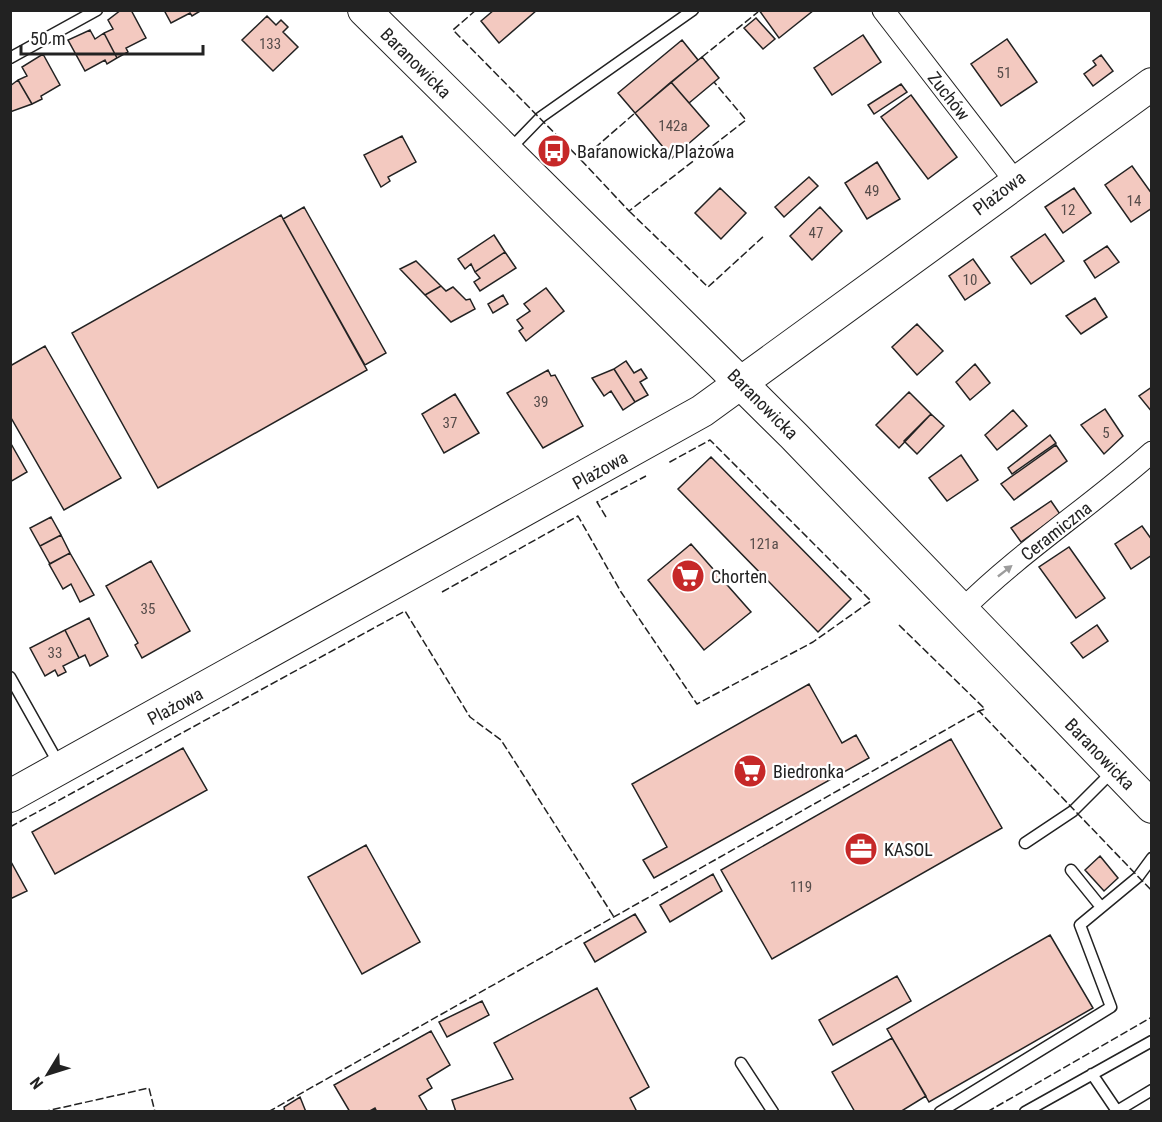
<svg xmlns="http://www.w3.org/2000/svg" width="1162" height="1122" viewBox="0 0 1162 1122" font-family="'Roboto Condensed',sans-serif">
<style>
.building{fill:#f3c9c0;stroke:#222;stroke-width:1.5}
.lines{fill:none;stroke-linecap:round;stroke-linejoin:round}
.lane-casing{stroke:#222;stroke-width:13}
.street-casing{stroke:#222;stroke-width:23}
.secondary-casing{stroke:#222;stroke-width:34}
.lane{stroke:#fff;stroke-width:10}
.street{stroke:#fff;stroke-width:21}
.secondary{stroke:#fff;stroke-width:32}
.fence{stroke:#222;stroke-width:1.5;stroke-dasharray:8 3;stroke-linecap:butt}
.oneway{fill:#9c9c9c}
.labels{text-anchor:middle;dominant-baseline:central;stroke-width:4.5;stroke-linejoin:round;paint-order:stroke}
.number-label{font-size:15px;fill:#564c4a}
.street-label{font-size:18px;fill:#222;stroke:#fff}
.poi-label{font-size:18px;fill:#222;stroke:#fff;text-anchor:start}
</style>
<rect width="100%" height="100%" fill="#fff"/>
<!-- building -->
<path class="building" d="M 121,10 L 131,10 L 146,38 L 126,48 L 128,52 L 117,58 L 104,33 L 113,29 L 108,20 Z
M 164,10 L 202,10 L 192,16 L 190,13 L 171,23 Z
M 494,10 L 537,10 L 499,43 L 481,21 Z
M 759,10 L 814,10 L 779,38 Z
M 267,16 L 276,25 L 281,20 L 288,27 L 283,32 L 298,47 L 273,71 L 242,40 Z
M 756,18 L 775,39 L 763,49 L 744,28 Z
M 90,30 L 95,39 L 104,33 L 117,58 L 107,64 L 105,60 L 85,71 L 68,40 Z
M 863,35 L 881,62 L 832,95 L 814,68 Z
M 1007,39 L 1037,82 L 1001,106 L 971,64 Z
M 682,40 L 698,60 L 635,113 L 618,93 Z
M 43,54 L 60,85 L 41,96 L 42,99 L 32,104 L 18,80 L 27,76 L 22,67 Z
M 1101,55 L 1113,71 L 1093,86 L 1084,74 L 1096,65 L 1093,61 Z
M 702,57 L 719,78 L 689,103 L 671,82 Z
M 18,80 L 32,104 L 10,112 L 10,86 Z
M 671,82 L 709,126 L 672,158 L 635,113 Z
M 901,84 L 907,92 L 874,114 L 868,105 Z
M 911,95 L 957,157 L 928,179 L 881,117 Z
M 402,136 L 416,162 L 388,177 L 390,181 L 381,187 L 364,155 Z
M 877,162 L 900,199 L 867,219 L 845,183 Z
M 1132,166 L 1152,194 L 1152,208 L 1131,222 L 1105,185 Z
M 809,177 L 818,186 L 784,217 L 775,207 Z
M 720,188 L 746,213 L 721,239 L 695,213 Z
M 1074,188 L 1091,213 L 1063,233 L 1045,207 Z
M 304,207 L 386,353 L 365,365 L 283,219 Z
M 820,207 L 842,231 L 812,260 L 790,236 Z
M 281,215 L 367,370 L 158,488 L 72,333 Z
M 1045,234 L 1064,261 L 1031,284 L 1011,257 Z
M 494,235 L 505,252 L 475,272 L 471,264 L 465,269 L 458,259 Z
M 1107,246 L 1119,262 L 1095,278 L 1084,261 Z
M 505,252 L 516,268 L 480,291 L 474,282 L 480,278 L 475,272 Z
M 973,259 L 990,283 L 965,300 L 949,276 Z
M 416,261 L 441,286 L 425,295 L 400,269 Z
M 441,286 L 446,291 L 453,287 L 466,300 L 470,299 L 475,309 L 451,322 L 425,295 Z
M 546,288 L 564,311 L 526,341 L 519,331 L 523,328 L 517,320 L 530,311 L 524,304 Z
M 503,295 L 508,304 L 493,313 L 488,304 Z
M 1095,298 L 1107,317 L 1081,334 L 1066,316 Z
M 917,324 L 943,351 L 917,375 L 892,347 Z
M 45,346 L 121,478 L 64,510 L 10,416 L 10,366 Z
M 626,361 L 634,373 L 641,369 L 647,378 L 640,382 L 648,395 L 635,402 L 614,369 Z
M 975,364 L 990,383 L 970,400 L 956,382 Z
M 614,369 L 635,402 L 623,410 L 611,391 L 604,396 L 592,378 Z
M 548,370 L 551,376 L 555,375 L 583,426 L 543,448 L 507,393 Z
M 1152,387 L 1152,412 L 1139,396 Z
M 909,392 L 931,414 L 899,448 L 876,425 Z
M 455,394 L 479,433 L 444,453 L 422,414 Z
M 1105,409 L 1123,436 L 1104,454 L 1081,425 Z
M 1013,410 L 1027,426 L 997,450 L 985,435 Z
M 931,414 L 944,426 L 917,454 L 904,441 Z
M 1050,435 L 1056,443 L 1012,474 L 1008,468 Z
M 10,442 L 27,472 L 10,482 Z
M 1056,445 L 1067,461 L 1014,500 L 1001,484 Z
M 961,455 L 978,480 L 947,501 L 929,478 Z
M 711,457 L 851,599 L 818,632 L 678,489 Z
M 1051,501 L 1060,514 L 1021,542 L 1011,528 Z
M 51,517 L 61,535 L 40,546 L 30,528 Z
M 1142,526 L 1152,540 L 1152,555 L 1131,569 L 1115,544 Z
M 61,535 L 70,553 L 50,564 L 40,546 Z
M 691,544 L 751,612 L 704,650 L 648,580 Z
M 1069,547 L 1105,598 L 1076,618 L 1039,567 Z
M 70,553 L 94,595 L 80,602 L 71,584 L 63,589 L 49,564 Z
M 151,561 L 190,631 L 142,658 L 135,645 L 138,643 L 106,586 Z
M 89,618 L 108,656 L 90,666 L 85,655 L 79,658 L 65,630 Z
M 1097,625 L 1108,641 L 1083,658 L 1071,643 Z
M 65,630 L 79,658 L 63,666 L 66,672 L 58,676 L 55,670 L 45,676 L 30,648 Z
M 809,684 L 842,743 L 856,735 L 869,758 L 654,878 L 643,860 L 667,847 L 632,784 Z
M 951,739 L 1002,828 L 772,959 L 721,870 Z
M 183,748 L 207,790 L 55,874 L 32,832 Z
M 366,845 L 420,942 L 362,974 L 308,877 Z
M 1100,856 L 1118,878 L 1104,891 L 1085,870 Z
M 10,860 L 27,891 L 10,899 Z
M 713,874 L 722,891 L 670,922 L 660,905 Z
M 635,914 L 646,932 L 595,962 L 584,943 Z
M 1050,935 L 1093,1008 L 929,1102 L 887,1029 Z
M 897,976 L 911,1001 L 833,1045 L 819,1020 Z
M 597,988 L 649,1087 L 630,1098 L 637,1112 L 456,1112 L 452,1100 L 513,1079 L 494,1043 Z
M 482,1001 L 489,1015 L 447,1037 L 439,1022 Z
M 431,1031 L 450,1065 L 427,1079 L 432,1088 L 419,1096 L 428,1112 L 377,1112 L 375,1108 L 368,1112 L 350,1112 L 334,1085 Z
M 892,1038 L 926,1096 L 900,1112 L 855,1112 L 832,1072 Z
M 300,1097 L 306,1112 L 285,1112 L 284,1107 Z"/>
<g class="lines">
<!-- lane casing -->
<g class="lane-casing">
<path id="lane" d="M 10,58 L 97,10
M 510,149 L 541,117 L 693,10
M 10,677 L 60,766
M 1025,843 L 1073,811 L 1112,772
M 1071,870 L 1101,907
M 741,1063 L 773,1112
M 1092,1074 L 1117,1111 L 1152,1090
M 940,1112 L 1111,1007 L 1080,925 L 1138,877 L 1152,858
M 1025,1112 L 1152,1041"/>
</g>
<!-- street casing -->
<g class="street-casing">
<path id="street" d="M 883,10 L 1015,181
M 962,610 C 1020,552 1090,507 1152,452"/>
</g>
<!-- secondary casing -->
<g class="secondary-casing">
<path id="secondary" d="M 364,10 L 794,436 L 1152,807
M 10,796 L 702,411 L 1152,84"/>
</g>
<!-- lane -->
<use href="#lane" class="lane"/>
<!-- street -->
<use href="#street" class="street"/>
<!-- secondary -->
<use href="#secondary" class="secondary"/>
<!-- fence -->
<path class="fence" d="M 476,10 L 453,30 L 581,160 L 635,113
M 702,57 L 758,12
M 581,160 L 629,211 L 746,120 L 714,82
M 629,211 L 708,287 L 765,235
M 606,517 L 597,502 L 646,476
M 442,592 L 578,516 L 621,592 L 697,704 L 813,642 L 871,601 L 710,440 L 668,463
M 899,625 L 985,709 L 979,711
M 10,827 L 405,611 L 470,717 L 501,740 L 614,917
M 42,1112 L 149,1088 L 155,1112
M 268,1112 L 979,711 L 1152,891
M 987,1112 L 1152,1017"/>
</g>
<!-- one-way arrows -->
<defs><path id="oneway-solid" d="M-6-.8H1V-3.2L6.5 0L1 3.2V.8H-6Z" transform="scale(1.5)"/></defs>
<use class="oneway" href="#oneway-solid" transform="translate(1005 571) rotate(-38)"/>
<!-- icons -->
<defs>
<g id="bus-disc" transform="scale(1.725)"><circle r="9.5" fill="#c62828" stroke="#fff"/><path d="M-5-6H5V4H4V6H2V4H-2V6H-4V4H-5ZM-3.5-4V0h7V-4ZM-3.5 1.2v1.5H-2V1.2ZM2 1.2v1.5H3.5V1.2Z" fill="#fff"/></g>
<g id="supermarket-disc" transform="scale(1.725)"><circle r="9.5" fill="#c62828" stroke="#fff"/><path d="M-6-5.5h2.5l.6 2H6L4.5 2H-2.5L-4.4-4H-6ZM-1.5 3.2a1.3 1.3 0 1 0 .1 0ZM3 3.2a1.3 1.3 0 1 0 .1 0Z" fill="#fff"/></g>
<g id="office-disc" transform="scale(1.725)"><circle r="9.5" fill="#c62828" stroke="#fff"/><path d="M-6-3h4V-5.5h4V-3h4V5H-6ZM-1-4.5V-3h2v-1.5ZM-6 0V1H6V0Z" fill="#fff"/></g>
</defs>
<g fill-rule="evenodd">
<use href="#bus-disc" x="554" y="151"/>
<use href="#supermarket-disc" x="688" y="576"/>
<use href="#supermarket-disc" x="750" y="771"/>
<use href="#office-disc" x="861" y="849"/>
</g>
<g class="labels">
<!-- number labels -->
<g class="number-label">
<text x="270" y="44">133</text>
<text x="1004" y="73">51</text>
<text x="673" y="126">142a</text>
<text x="872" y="191">49</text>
<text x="1134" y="201">14</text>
<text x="1068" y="210">12</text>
<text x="816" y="233">47</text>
<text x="970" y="280">10</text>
<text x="541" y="402">39</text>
<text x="450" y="423">37</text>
<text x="1106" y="433">5</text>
<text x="764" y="544">121a</text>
<text x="148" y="609">35</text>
<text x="55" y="653">33</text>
<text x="801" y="887">119</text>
</g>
<!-- street labels -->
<g class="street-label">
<text transform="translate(416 63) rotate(45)">Baranowicka</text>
<text transform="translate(949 96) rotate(52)">Zuchów</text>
<text transform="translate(999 193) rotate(-37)">Plażowa</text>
<text transform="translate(763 404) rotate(45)">Baranowicka</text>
<text transform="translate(600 470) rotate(-29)">Plażowa</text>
<text transform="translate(1056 531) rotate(-38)">Ceramiczna</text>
<text transform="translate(175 706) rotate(-28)">Plażowa</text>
<text transform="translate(1100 754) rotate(46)">Baranowicka</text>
</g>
<!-- poi labels -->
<g class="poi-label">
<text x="577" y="151">Baranowicka/Plażowa</text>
<text x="711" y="576">Chorten</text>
<text x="773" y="771">Biedronka</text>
<text x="884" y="849">KASOL</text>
</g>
</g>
<!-- border -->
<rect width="1162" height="1122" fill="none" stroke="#222222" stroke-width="24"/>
<!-- north arrow -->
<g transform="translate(48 1074) rotate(232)" stroke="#ffffff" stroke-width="4.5" paint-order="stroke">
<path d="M0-4.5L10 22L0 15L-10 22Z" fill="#222222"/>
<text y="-9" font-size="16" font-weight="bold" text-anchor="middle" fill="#222222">N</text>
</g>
<!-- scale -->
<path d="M21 45v9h182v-9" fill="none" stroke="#222222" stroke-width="3"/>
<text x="30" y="45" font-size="18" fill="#222222" stroke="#ffffff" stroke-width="4.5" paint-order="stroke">50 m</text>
</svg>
